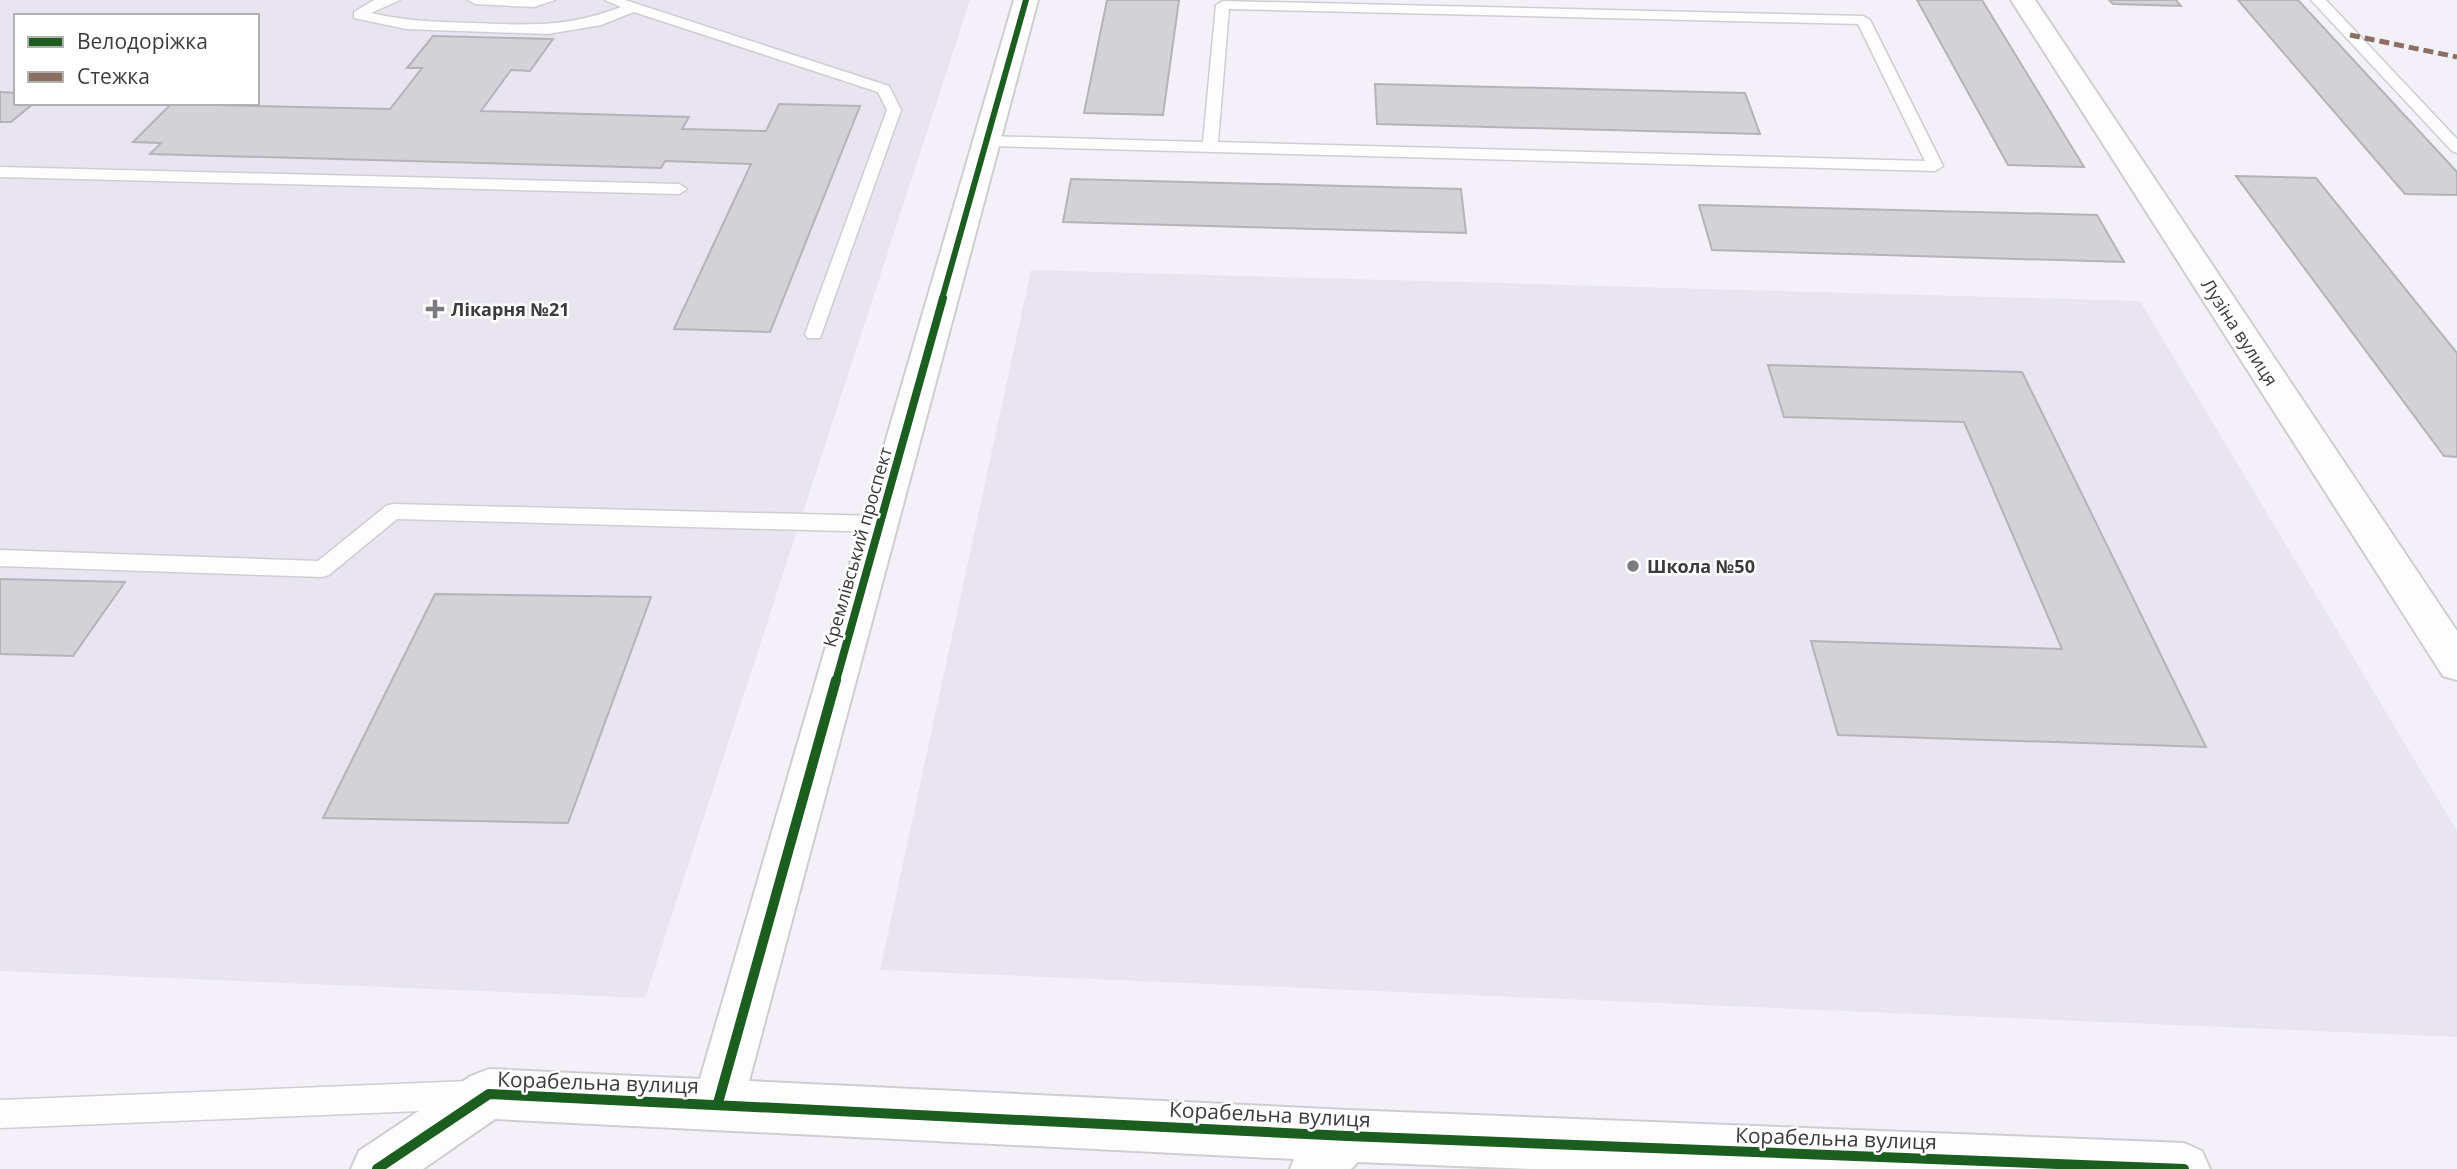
<svg xmlns="http://www.w3.org/2000/svg" width="2457" height="1169" viewBox="0 0 2457 1169" font-family="'Open Sans',sans-serif">
<style>
.built{fill:#e8e5f1;fill-rule:evenodd}
.building{fill:#d3d2d7;stroke:#b5b3b8;stroke-width:2}
.lines{fill:none;stroke-linecap:round;stroke-linejoin:round}
.lane-casing{stroke:#cfcdd2;stroke-width:3}
.street-casing{stroke:#cfcdd2;stroke-width:4}
.lane{fill:#fdfdfe;fill-rule:evenodd}
.street{fill:#fdfdfe;fill-rule:evenodd}
.quiet{stroke:#8d6e63;stroke-width:5;stroke-dasharray:10 5;stroke-linecap:butt}
.cycleway-far2-casing{stroke:#fff;stroke-width:10}
.cycleway-far1-casing{stroke:#fff;stroke-width:12}
.cycleway-casing{stroke:#fff;stroke-width:15}
.cycleway-far2{stroke:#1b5e20;stroke-width:6}
.cycleway-far1{stroke:#1b5e20;stroke-width:8}
.cycleway{stroke:#1b5e20;stroke-width:10}
.poi-dot{fill:#7c7a7f;stroke:#fff;stroke-width:2.5}
.labels{text-anchor:middle;dominant-baseline:central;stroke-width:5;stroke-linejoin:round;paint-order:stroke}
.poi-label{font-size:18px;font-weight:bold;fill:#3c3a3e;stroke:#fff;text-anchor:start}
.street-label{font-size:18px;fill:#3c3a3e;stroke:#fff}
.near-street-label{font-size:21px;fill:#3c3a3e;stroke:#fff}
</style>
<rect width="100%" height="100%" fill="#f3f1f7"/>
<!-- built -->
<path class="built" d="M 0,0 L 970,0 L 645,998 L 0,971 ZM 16,16 L 257,16 L 257,103 L 16,103 Z
M 1031,270 L 2140,301 L 2457,831 L 2457,1037 L 880,970 Z"/>
<!-- building -->
<path class="building" d="M 1107,0 L 1179,0 L 1163,115 L 1084,113 Z
M 1917,0 L 1982,0 L 2084,167 L 2008,165 Z
M 2109,0 L 2176,0 L 2181,6 L 2113,4 Z
M 2238,0 L 2298,0 L 2457,172 L 2457,195 L 2405,194 Z
M 433,36 L 553,39 L 530,71 L 511,70 L 481,111 L 689,117 L 682,129 L 766,131 L 779,104 L 860,106 L 770,332 L 674,329 L 751,164 L 665,161 L 661,168 L 150,154 L 161,143 L 133,142 L 171,104 L 390,109 L 422,68 L 407,68 Z
M 1375,84 L 1745,93 L 1760,134 L 1377,124 Z
M 0,92 L 16,93 L 16,103 L 34,103 L 11,122 L 0,122 Z
M 2236,176 L 2316,178 L 2457,353 L 2457,457 L 2444,456 Z
M 1071,179 L 1461,189 L 1466,233 L 1063,222 Z
M 1699,205 L 2097,215 L 2124,262 L 1712,250 Z
M 1768,365 L 2022,372 L 2206,747 L 1838,735 L 1811,641 L 2062,649 L 1964,422 L 1784,417 Z
M 0,579 L 125,582 L 73,656 L 0,654 Z
M 435,594 L 651,597 L 568,823 L 323,818 Z"/>
<g class="lines">
<!-- lane casing -->
<g class="lane-casing">
<path id="lane" d="M 374,0 L 400,0 L 371,13 C 405,21 438,22 473,23 C 528,25 567,28 621,7 L 605,0 L 625,0 L 889,86 L 901,110 L 820,338 L 808,338 L 805,334 L 887,110 L 878,92 L 634,12 L 601,25 L 548,34 L 406,29 L 354,18 L 354,12 Z
M 468,0 L 555,0 L 534,7 L 475,4 Z
M 2311,0 L 2326,0 L 2457,139 L 2457,153 L 2452,151 Z
M 1223,1 L 1863,16 L 1870,20 L 1943,166 L 1935,171 L 986,146 L 978,141 L 986,136 L 1203,142 L 1216,5 ZM 1229,9 L 1858,24 L 1925,161 L 1218,142 Z
M 0,167 L 679,184 L 687,189 L 679,194 L 0,177 Z
M 393,504 L 880,516 L 887,519 L 890,524 L 887,529 L 880,532 L 397,519 L 329,575 L 322,577 L 0,566 L 0,550 L 318,561 L 386,506 Z
M 470,1081 L 480,1085 L 484,1095 L 480,1105 L 470,1109 L 0,1128 L 0,1100 Z"/>
</g>
<!-- street casing -->
<g class="street-casing">
<path id="street" d="M 1014,0 L 1038,0 L 749,1081 L 1347,1110 L 2184,1143 L 2202,1151 L 2210,1169 L 1531,1169 L 1358,1162 L 1351,1169 L 1290,1169 L 1294,1159 L 495,1119 L 423,1169 L 351,1169 L 359,1151 L 471,1076 L 489,1069 L 700,1079 Z
M 2011,0 L 2035,0 L 2457,631 L 2457,680 L 2443,676 Z"/>
</g>
<!-- lane -->
<use href="#lane" class="lane"/>
<!-- street -->
<use href="#street" class="street"/>
<!-- quiet -->
<path class="quiet" d="M 2350,35 L 2457,57"/>
<!-- cycleway-far2 casing -->
<g class="cycleway-far2-casing">
<path id="cycleway-far2" d="M 942,299 L 1026,0"/>
</g>
<!-- cycleway-far1 casing -->
<g class="cycleway-far1-casing">
<path id="cycleway-far1" d="M 836,681 L 943,298"/>
</g>
<!-- cycleway casing -->
<g class="cycleway-casing">
<path id="cycleway" d="M 718,1103 L 836,680
M 377,1169 L 489,1094 L 1347,1136 L 2184,1169"/>
</g>
<!-- cycleway-far2 -->
<use href="#cycleway-far2" class="cycleway-far2"/>
<!-- cycleway-far1 -->
<use href="#cycleway-far1" class="cycleway-far1"/>
<!-- cycleway -->
<use href="#cycleway" class="cycleway"/>
</g>
<!-- markers -->
<g class="poi-dot">
<path d="M431.5 298.5h7v7h7v7h-7v7h-7v-7h-7v-7h7z"/>
<circle cx="1633" cy="566" r="7"/>
</g>
<g class="labels">
<!-- poi labels -->
<g class="poi-label">
<text x="451" y="309">Лікарня №21</text>
<text x="1647" y="566">Школа №50</text>
</g>
<!-- street labels -->
<g class="street-label">
<text transform="translate(2240 332) rotate(57)">Лузіна вулиця</text>
<text transform="translate(857 547) rotate(-74)">Кремлівський проспект</text>
</g>
<!-- near-street labels -->
<g class="near-street-label">
<text transform="translate(598 1082) rotate(2)">Корабельна вулиця</text>
<text transform="translate(1270 1114) rotate(3)">Корабельна вулиця</text>
<text transform="translate(1836 1138) rotate(2)">Корабельна вулиця</text>
</g>
</g>
<!-- legend -->
<rect x="14" y="14" width="245" height="91" fill="#ffffff" stroke="#b1b0b2" stroke-width="2"/>
<rect x="28" y="37" width="35" height="10" fill="#1b5e20" stroke="#b1b0b2" stroke-width="2"/>
<text x="77" y="49" font-size="21" fill="#3c3a3e">Велодоріжка</text>
<rect x="28" y="72" width="35" height="10" fill="#8d6e63" stroke="#b1b0b2" stroke-width="2"/>
<text x="77" y="84" font-size="21" fill="#3c3a3e">Стежка</text>
</svg>
